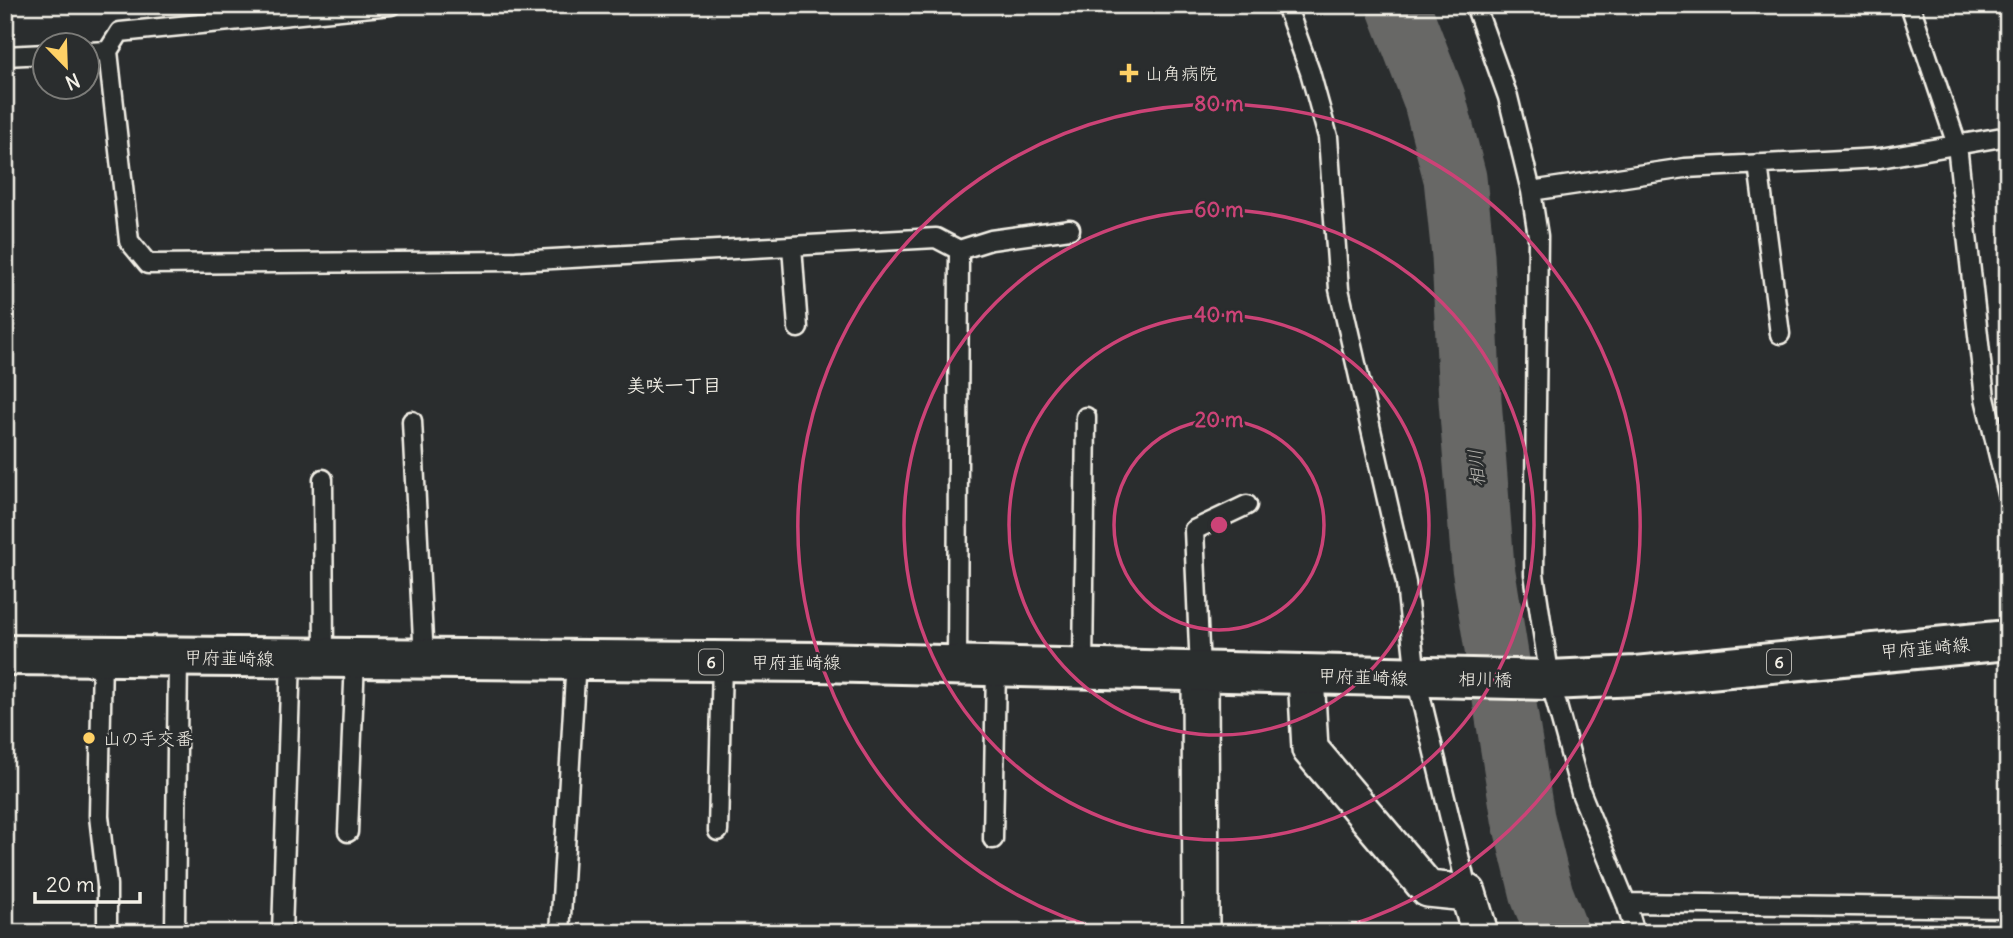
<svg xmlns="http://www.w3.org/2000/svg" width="2013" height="938" viewBox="0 0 2013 938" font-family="Delius,'Klee One',sans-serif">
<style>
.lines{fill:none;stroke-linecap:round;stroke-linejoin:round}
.river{stroke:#676866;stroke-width:63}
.lane-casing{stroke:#f4f1e8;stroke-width:23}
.street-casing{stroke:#f4f1e8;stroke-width:40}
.primary-casing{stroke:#f4f1e8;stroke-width:44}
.lane{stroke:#2a2d2e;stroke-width:18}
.street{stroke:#2a2d2e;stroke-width:35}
.primary{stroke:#2a2d2e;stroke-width:38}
.ring{fill:none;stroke:#cc4377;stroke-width:3.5}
.poi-dot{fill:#ffd166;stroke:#2a2d2e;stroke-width:2.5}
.labels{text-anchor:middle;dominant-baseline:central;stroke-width:5;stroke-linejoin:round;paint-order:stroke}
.shield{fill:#2a2d2e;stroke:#b7b6b0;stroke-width:2}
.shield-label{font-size:16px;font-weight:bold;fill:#f4f1e8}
.poi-label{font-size:18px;fill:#f4f1e8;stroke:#2a2d2e;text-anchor:start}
.street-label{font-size:18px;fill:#f4f1e8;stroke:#2a2d2e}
.neighbourhood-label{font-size:19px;font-weight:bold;fill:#f4f1e8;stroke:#2a2d2e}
.water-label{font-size:19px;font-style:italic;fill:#b5b3ae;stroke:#2a2d2e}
.centre{fill:#cc4377;stroke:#2a2d2e;stroke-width:3.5}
.ring-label{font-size:21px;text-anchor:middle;font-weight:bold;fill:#cc4377;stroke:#2a2d2e;stroke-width:5;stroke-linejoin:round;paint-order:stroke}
</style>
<rect width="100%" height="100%" fill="#2a2d2e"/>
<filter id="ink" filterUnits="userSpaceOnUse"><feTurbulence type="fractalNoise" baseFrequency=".0143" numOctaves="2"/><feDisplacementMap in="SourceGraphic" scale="14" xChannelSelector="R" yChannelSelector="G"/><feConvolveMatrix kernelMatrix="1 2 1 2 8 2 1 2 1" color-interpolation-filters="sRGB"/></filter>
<g filter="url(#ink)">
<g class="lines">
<!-- river -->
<path class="river" d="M 1398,5 L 1434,98 L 1455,178 L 1463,256 L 1470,400 L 1483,567 L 1523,818 L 1542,895 L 1557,933"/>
<!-- lane casing -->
<g class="lane-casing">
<path id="lane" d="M 1286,5 L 1310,72 L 1328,137 L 1339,289 L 1406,583 L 1416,678 L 1468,893
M 1475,5 L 1508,97 L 1531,191 L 1538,236 L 1534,574 L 1550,680 L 1581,793 L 1626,903 L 1635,933
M 1910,5 L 1957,145 L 1985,398 L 2008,494
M 108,51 L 129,241 L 148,264 L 516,261 L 936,238 L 959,250 L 957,665
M 88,52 L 108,51 L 120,32 L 391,5
M 5,56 L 46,54
M 1758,164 L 1780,334
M 1531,191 L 1685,168 L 1880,158 L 2008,136
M 792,246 L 798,328
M 959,250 L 991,240 L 1070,229
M 412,421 L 424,660
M 323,479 L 324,659
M 102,656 L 99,816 L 107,885 L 107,933
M 1083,669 L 1086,417
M 1200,671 L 1194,530 L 1247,505
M 718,831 L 722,662
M 348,832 L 355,659
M 993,839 L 996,667
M 1626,903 L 2008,908
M 175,931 L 178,657
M 282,933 L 291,658
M 560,933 L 576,659"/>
</g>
<!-- street casing -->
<g class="street-casing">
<path id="street" d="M 1200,671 L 1201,933
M 1306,675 L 1310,749 L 1428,889 L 1468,893 L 1480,933"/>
</g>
<!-- primary casing -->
<g class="primary-casing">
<path id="primary" d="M 5,655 L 818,662 L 1550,680 L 1636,676 L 2008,640"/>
</g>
<!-- lane -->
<use href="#lane" class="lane"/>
<!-- street -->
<use href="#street" class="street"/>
<!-- primary -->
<use href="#primary" class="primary"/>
</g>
</g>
<!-- distance rings -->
<g class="ring">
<circle cx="1219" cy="525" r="105"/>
<circle cx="1219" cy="525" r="210"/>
<circle cx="1219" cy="525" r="315"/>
<path d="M1114 933A421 421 0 1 1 1324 933"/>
</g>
<!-- markers -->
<g class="poi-dot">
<path d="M1125.5 62.5h7v7h7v7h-7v7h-7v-7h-7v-7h7z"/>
<circle cx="89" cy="738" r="7"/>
</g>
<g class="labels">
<!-- shield labels -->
<g class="shield">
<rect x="699" y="649.5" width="24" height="25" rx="5"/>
<rect x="1767" y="649.5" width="24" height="25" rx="5"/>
</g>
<g class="shield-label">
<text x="711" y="662">6</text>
<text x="1779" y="662">6</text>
</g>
<!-- poi labels -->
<g class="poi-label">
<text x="1145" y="73">山角病院</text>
<text x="103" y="738">山の手交番</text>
</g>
<!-- street labels -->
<g class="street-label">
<text transform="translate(1925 648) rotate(-5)">甲府韮崎線</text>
<text transform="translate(229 658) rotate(1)">甲府韮崎線</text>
<text x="796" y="662">甲府韮崎線</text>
<text transform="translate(1363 677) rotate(2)">甲府韮崎線</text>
<text transform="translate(1485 679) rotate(1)">相川橋</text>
</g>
<!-- neighbourhood labels -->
<g class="neighbourhood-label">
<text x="674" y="385">美咲一丁目</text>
</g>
<!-- water labels -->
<g class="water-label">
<text transform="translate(1476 468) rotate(-94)">相川</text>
</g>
</g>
<circle cx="1219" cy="525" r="10" class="centre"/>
<g class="ring-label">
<text x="1219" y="111">80 m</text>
<text x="1219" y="217">60 m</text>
<text x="1219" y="322">40 m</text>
<text x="1219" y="427">20 m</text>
</g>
<!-- margin -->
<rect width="2013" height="938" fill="none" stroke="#2a2d2e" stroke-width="28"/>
<rect x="14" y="14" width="1985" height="910" fill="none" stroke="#f4f1e8" stroke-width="2.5" filter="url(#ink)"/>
<!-- north arrow -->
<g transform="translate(66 66) rotate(157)"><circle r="33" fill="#2a2d2e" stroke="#7b7b78" stroke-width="2"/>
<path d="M0-5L12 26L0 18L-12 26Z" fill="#ffd166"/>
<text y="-10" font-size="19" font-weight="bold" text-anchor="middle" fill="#f4f1e8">N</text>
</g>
<!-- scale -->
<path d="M35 892v10h105v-10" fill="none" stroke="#f4f1e8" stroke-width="3.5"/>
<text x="46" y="892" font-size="21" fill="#f4f1e8" stroke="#2a2d2e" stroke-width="5" paint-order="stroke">20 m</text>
</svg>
